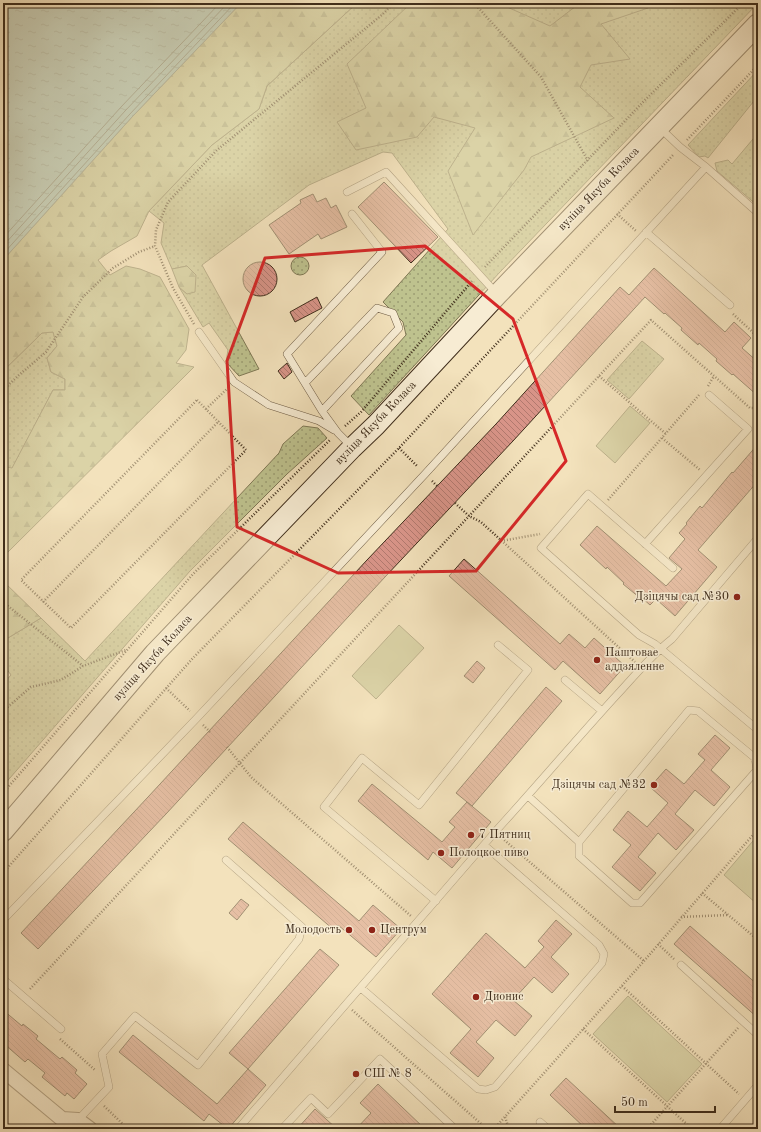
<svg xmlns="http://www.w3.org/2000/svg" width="761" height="1132" viewBox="0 0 761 1132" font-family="'Old Standard TT',serif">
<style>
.grass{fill:url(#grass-dots);stroke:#7f7855}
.forest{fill:url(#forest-firs);stroke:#7f7855}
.pitch{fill:#bec28e;stroke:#7f7855}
.water{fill:url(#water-ripples);stroke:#778477}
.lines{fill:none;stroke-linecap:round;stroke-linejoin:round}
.shore{stroke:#6e7668;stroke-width:1}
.building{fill:url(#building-back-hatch);stroke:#402e1c}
.lane-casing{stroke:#6d5b44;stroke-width:8}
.street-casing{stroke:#6d5b44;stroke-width:16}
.secondary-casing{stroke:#402e1c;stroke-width:22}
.path{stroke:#402e1c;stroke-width:2.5;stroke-dasharray:1 2;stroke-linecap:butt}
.lane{stroke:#f7ecd3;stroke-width:7}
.street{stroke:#f7ecd3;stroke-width:14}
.secondary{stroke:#f7ecd3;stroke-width:20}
.marked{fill:none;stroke:#d62828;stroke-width:3;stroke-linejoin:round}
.poi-dot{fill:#8f2418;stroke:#f7ecd3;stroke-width:1.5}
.labels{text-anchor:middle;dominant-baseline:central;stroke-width:3;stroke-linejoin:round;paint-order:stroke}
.street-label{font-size:12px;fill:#402e1c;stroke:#f7ecd3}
.poi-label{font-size:12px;fill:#402e1c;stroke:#f7ecd3;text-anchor:start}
</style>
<defs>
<pattern id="grass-dots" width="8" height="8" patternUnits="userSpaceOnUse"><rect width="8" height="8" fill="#bec28e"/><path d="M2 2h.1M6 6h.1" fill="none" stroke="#9c9e73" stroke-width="1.8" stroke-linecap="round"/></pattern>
<pattern id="forest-firs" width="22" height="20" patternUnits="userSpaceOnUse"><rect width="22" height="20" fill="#bec28e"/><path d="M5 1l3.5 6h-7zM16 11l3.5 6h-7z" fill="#9c9e73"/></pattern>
<pattern id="water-ripples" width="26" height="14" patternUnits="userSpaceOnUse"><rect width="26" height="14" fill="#9bbdb4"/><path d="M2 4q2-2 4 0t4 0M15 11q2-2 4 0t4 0" fill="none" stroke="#809a92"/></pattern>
<pattern id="building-back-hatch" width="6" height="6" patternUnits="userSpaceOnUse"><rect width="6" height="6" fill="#d89488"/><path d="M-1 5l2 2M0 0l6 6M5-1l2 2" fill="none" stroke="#b1796e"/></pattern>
</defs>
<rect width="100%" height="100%" fill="#f3e2bc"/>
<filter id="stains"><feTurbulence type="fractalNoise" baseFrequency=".005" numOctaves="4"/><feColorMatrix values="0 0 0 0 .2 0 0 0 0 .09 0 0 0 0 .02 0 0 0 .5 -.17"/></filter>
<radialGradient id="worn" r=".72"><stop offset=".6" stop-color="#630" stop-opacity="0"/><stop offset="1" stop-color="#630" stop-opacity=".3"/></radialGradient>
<!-- grass -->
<path class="grass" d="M 357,3 L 758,3 L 500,272 L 369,415 L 351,396 L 406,335 L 403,322 L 383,302 L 448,229 L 392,153 L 383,152 L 309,185 L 202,265 L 259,369 L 239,376 L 226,362 L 228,350 L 209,323 L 203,327 L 179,287 L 187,294 L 187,266 L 172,269 L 161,243 L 164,223 L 149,211 L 212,145 L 259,109 L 267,86 Z
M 758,70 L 758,96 L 708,158 L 705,156 L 699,157 L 688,145 Z
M 758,133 L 758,206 L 717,171 L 715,163 L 728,160 L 732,164 Z
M291 266a9 9 0 1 1 18 0a9 9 0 1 1-18 0Z
M 53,332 L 57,346 L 47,358 L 51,372 L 65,379 L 65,390 L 53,390 L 12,469 L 3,466 L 3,371 L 42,333 Z
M 642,341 L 664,359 L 629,399 L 607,380 Z
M 303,426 L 318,428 L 327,438 L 287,474 L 190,571 L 3,786 L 3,684 L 11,675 L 3,664 L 3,641 L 41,618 L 85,661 L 279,453 L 283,444 Z"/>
<!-- forest -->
<path class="forest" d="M 241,3 L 357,3 L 267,86 L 259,109 L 212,145 L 149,211 L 137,236 L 111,251 L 98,260 L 110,275 L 126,266 L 140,269 L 160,277 L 189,329 L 186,350 L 176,363 L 194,367 L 3,557 L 3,466 L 12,468 L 53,390 L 65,390 L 65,379 L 51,372 L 47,358 L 57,346 L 53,332 L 42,333 L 3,371 L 3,260 L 132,117 Z
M 411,3 L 498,3 L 550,26 L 580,3 L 648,3 L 648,8 L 601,24 L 630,59 L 591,65 L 580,87 L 614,118 L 531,157 L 524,170 L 473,235 L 448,171 L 475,128 L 434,117 L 417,137 L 356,150 L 337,122 L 366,108 L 347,64 Z
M 187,266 L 196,275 L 195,292 L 187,294 L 179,287 L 172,269 Z
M 3,581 L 41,618 L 3,641 Z"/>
<!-- pitch -->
<path class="pitch" d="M 630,406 L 650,423 L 615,463 L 596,446 Z
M 399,625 L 424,648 L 376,699 L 352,676 Z
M 758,835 L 758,903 L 757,904 L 724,875 Z
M 628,996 L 702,1064 L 667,1102 L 593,1034 Z"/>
<!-- water -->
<path class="water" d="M 3,3 L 241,3 L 132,117 L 3,260 Z"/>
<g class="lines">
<!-- shore -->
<path class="shore" d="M 3,238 L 121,107 L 220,3
M 3,246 L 125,111 L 228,3
M 3,254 L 129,115 L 235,3"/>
</g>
<!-- building -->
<path class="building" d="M 384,182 L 438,237 L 411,263 L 358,207 Z
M 313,194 L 317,202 L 326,198 L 331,208 L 336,205 L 347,227 L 321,239 L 318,234 L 289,254 L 269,225 L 301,203 L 300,200 Z
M243 279a17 17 0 1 1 34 0a17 17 0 1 1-34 0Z
M 654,268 L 725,332 L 734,322 L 751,338 L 742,348 L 758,362 L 758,396 L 733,374 L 732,375 L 716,361 L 717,359 L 699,343 L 698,345 L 681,330 L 682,328 L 665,313 L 664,314 L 645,297 L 513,441 L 385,577 L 166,814 L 38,949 L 21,933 L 148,797 L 367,560 L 496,424 L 620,287 L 629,295 Z
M 317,297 L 322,308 L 295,322 L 290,312 Z
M 287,363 L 292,372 L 284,379 L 278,371 Z
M 758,444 L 758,481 L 698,550 L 717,567 L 675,616 L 656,599 L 650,605 L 641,597 L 640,598 L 623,584 L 624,583 L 607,567 L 606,569 L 580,545 L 597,526 L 666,586 L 682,569 L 669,558 L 685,539 L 679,533 L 687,524 L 686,523 L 700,506 L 702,508 L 732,472 L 733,473 Z
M 464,559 L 560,644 L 569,634 L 585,648 L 594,638 L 625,666 L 600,694 L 563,661 L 555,670 L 449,576 Z
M 477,661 L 485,668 L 473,683 L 464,676 Z
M 546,687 L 562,701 L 472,806 L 456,793 Z
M 715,735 L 730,748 L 711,770 L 730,787 L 714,806 L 695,790 L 675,814 L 694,830 L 676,850 L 658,833 L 638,857 L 656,873 L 640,891 L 612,867 L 631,845 L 613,830 L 628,811 L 647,827 L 668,803 L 650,787 L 666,769 L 684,784 L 705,760 L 698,754 Z
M 372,784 L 442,842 L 455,827 L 449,822 L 467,802 L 491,822 L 452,868 L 433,852 L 428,860 L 358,801 Z
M 243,822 L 359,921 L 373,905 L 401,929 L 376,957 L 338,925 L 334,930 L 228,839 Z
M 241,899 L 249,905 L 237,920 L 229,913 Z
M 556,920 L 572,934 L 551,957 L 569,974 L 552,993 L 534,977 L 513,1000 L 532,1016 L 515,1036 L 496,1020 L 476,1042 L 494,1058 L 478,1077 L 450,1053 L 471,1029 L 432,994 L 486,933 L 525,968 L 544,947 L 538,941 Z
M 690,926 L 758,985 L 758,1018 L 674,944 Z
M 320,949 L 339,965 L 248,1069 L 229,1053 Z
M 3,1010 L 22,1026 L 23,1024 L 38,1036 L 36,1039 L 60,1059 L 62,1057 L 77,1070 L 75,1073 L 87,1084 L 74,1099 L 67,1093 L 65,1096 L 42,1077 L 45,1073 L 28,1059 L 25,1062 L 3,1043 Z
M 133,1035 L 217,1104 L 248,1069 L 266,1085 L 228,1129 L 209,1114 L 204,1121 L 119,1052 Z
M 566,1078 L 621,1129 L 586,1129 L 550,1095 Z
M 378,1084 L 425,1129 L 356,1129 L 371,1113 L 360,1103 Z
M 315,1109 L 337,1129 L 297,1129 Z"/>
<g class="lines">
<!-- lane casing -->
<g class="lane-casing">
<path id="lane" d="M 659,127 L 680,147 L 706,167 L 758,213
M 347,192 L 386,172 L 497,294
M 352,214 L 382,252 L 287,354 L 322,411 L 338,433 L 352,447
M 646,232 L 730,305
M 199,332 L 234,382 L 269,405 L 319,421 L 334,430
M 305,383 L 377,308 L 393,313 L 399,328 L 322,411
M 645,544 L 748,429 L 709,395
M 673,568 L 588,494 L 541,548 L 639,635 L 655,644 L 758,730
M 565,680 L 602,711
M 528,796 L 579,842 L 579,856 L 632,903 L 640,903 L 757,770 L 755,758 L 698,711 L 689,710 L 579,842
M 436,901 L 324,807 L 362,758 L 419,805 L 528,670 L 498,645
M 3,920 L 197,718 L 425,474 L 706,167
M 681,965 L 758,1035
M 3,979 L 61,1029
M 361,988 L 478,1089 L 486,1090 L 495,1087 L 602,963 L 604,954 L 599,945 L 484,845
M 78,1120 L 109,1087 L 102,1054 L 135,1016 L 198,1065 L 299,939 L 302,927 L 226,860
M 540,1122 L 548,1129
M 238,1129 L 495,832 C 535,788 574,742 614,698 C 633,678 650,656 672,639 L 758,538
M 282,1129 L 311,1098 L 328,1114 L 380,1059 L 455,1129
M 720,1129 L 758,1085"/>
</g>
<!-- street casing -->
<g class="street-casing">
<path id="street" d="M 3,1070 L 62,1119 L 78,1120 L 90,1129"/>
</g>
<!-- secondary casing -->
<g class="secondary-casing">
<path id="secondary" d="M 3,831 L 155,653 L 352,448 L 376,425 L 497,295 L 758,24"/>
</g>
<!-- path -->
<path class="path" d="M 474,3 L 541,77 L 588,161
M 687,140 L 758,65
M 617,214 L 636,231
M 485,267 L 643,102 L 743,3
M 733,314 L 758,337
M 194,324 L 173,288 L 155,246 L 156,230 L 168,202 L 217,150 L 383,14 L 394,3
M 599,376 L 666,434
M 708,386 L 714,376
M 3,390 L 19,375 L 46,352 L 83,297 L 113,268 L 139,252 L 155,246
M 197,400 L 246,450 L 71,628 L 21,580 Z
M 206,409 L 228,388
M 345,426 L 361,412 L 472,281
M 662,438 L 700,470
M 399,448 L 418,467
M 432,481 L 437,486
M 608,500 L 699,395
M 455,503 L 469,516 L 481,522 L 635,662
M 501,541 L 540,534
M 3,602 L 83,666
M 43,602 L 219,421
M 166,688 L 190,711
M 3,711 L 31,687 L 61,680 L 83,666 L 126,650
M 203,725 L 210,732
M 227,747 L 251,777 L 267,791 L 411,916
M 3,793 L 193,574 L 331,439
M 502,838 L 644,961
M 3,873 L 193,658 L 399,448 L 674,154
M 702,893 L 758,940
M 681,917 L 728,915
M 658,944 L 674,959
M 622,986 L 739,1094
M 30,989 L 651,320 L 750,408 L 758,408
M 352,1010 L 487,1129
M 583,1029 L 692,1129
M 60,1039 L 95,1070
M 104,1106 L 128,1129
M 505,1117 L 509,1129
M 494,1129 L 644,961 L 758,829
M 647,1129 L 738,1028"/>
<!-- lane -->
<use href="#lane" class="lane"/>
<!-- street -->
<use href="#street" class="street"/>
<!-- secondary -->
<use href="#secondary" class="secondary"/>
</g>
<!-- marked area -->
<path d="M0 0H761V1132H0ZM 425,246 L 513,319 L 566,461 L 476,571 L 338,573 L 237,527 L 227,361 L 265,258 Z" fill="#f3e2bc" fill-opacity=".55" fill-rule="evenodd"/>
<path class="marked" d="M 425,246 L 513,319 L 566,461 L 476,571 L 338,573 L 237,527 L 227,361 L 265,258 Z"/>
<!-- markers -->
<g class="poi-dot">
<circle cx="737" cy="597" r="4"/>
<circle cx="597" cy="660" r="4"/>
<circle cx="654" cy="785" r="4"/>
<circle cx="471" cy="835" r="4"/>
<circle cx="441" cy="853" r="4"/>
<circle cx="349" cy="930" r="4"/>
<circle cx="372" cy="930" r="4"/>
<circle cx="476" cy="997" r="4"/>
<circle cx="356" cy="1074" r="4"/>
</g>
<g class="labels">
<!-- street labels -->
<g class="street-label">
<text transform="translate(599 189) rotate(-46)">вуліца Якуба Коласа</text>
<text transform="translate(376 423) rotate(-46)">вуліца Якуба Коласа</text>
<text transform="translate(153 658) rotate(-48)">вуліца Якуба Коласа</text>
</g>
<!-- poi labels -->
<g class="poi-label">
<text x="729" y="597" text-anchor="end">Дзіцячы сад №30</text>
<text x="605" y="653">Паштовае<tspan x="605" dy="14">аддзяленне</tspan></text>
<text x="646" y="785" text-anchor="end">Дзіцячы сад №32</text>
<text x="479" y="835">7 Пятниц</text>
<text x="449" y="853">Полоцкое пиво</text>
<text x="341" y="930" text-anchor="end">Молодость</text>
<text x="380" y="930">Центрум</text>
<text x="484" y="997">Дионис</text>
<text x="364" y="1074">СШ № 8</text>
</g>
</g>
<!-- margin -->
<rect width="761" height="1132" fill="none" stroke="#f3e2bc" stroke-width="16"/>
<rect x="4" y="4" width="753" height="1124" fill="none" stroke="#402e1c" stroke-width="2"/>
<rect x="8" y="8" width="745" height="1116" fill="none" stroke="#402e1c"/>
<!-- scale -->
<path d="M615 1106v6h100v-6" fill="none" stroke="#402e1c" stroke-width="2"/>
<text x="621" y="1106" font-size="12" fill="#402e1c" stroke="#f7ecd3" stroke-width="3" paint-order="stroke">50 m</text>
<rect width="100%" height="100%" filter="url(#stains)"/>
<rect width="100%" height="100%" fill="url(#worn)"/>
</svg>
